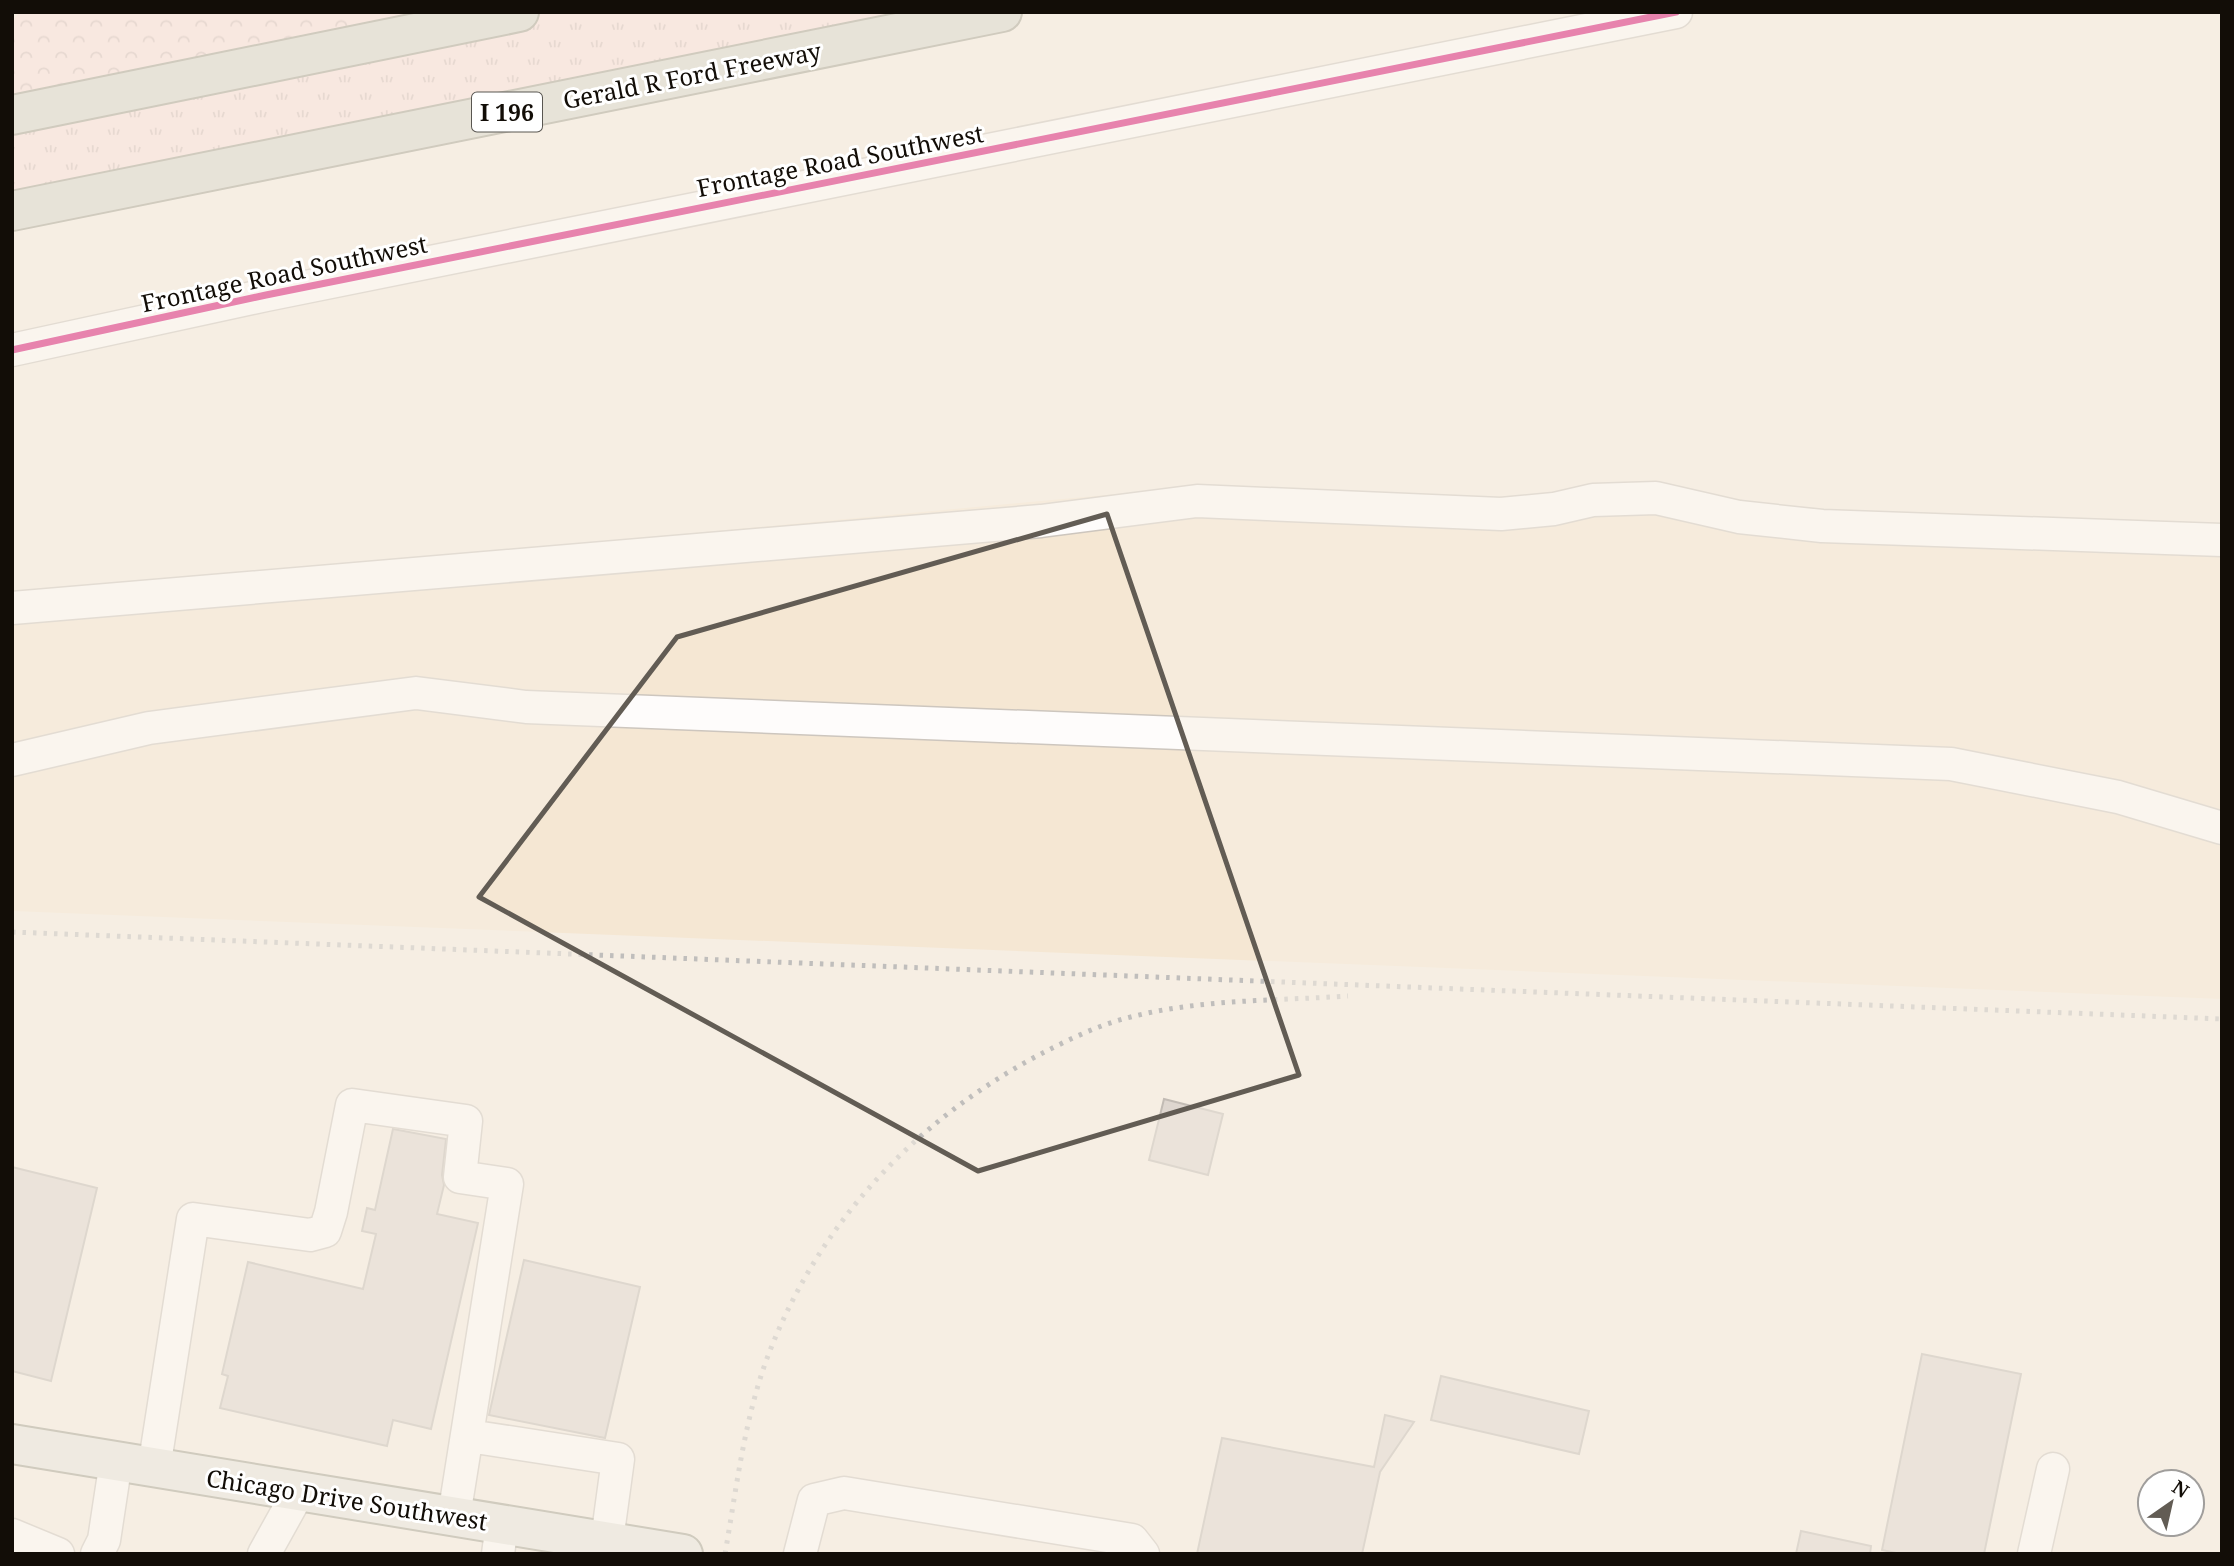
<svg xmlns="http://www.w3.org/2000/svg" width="2234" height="1566" viewBox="0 0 2234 1566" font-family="'Noto Serif',serif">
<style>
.built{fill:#f5e7d3}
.grass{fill:url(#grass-tufts)}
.forest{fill:url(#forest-crowns)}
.building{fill:#ded6cf;stroke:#c2bbb4;stroke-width:2}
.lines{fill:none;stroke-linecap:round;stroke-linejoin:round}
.minor-casing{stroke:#cdc6be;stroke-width:35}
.major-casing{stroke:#a29f90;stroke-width:42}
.highway-casing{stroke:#a29f90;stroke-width:42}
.minor{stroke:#fefcfb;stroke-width:32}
.major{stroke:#e6e5dd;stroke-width:38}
.highway{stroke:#d6d4ca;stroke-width:38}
.rail{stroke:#c0bebc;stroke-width:5;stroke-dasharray:3.5 7;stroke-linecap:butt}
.cycleway-casing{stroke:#fff;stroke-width:11}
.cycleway{stroke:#d6006c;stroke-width:7}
.marked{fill:none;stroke:#625c54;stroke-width:5;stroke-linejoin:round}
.labels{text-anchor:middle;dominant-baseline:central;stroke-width:6;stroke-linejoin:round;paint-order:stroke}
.shield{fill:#fff;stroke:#595651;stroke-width:2}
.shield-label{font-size:23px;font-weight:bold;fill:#120d07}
.street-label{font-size:24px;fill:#120d07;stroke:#fff}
</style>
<defs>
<pattern id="grass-tufts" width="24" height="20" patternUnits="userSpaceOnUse" patternTransform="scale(1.75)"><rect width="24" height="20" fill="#fadfdb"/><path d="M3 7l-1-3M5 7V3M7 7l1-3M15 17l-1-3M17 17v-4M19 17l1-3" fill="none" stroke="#d5beba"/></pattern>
<pattern id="forest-crowns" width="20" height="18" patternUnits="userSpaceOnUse" patternTransform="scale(1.75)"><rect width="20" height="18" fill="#fadfdb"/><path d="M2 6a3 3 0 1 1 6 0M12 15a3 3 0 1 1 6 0" fill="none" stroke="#d5beba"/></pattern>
</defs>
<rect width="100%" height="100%" fill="#f6eee3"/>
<!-- built -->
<path class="built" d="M 1192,487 L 2222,529 L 2222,999 L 12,911 L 12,596 Z"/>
<!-- grass -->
<path class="grass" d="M 519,12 L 1002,12 L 12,211 L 12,115 Z"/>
<!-- forest -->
<path class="forest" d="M 20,12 L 519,12 L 12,116 L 12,21 Z"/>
<!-- building -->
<path class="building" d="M 1164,1099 L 1223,1114 L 1208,1175 L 1149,1160 Z
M 393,1129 L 446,1139 L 442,1175 L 444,1185 L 437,1214 L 478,1223 L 431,1429 L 393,1420 L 387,1446 L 220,1408 L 228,1376 L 222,1374 L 248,1262 L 363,1289 L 376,1234 L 362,1231 L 367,1208 L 375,1210 Z
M 12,1167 L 97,1188 L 51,1381 L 12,1371 Z
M 524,1260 L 640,1287 L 605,1438 L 489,1415 Z
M 1922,1354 L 2021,1374 L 1984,1554 L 1901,1554 L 1882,1550 Z
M 1441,1376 L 1589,1411 L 1579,1454 L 1431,1420 Z
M 1385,1415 L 1414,1422 L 1380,1472 L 1362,1554 L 1197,1554 L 1222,1438 L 1374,1467 Z
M 1801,1531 L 1871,1546 L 1870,1554 L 1796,1554 Z"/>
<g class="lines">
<!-- minor casing -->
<g class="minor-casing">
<path id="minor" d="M 12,350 L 266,295 L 1676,12
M 12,608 L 1041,521 L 1197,501 L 1501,514 L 1554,509 L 1593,500 L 1656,498 L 1739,517 L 1822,526 L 2222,540
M 12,760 L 149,728 L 416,693 L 526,707 L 1951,764 L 2118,797 L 2222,828
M 469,1436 L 618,1459 L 607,1540
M 154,1468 L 193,1219 L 310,1235 L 325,1231 L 331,1212 L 352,1105 L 466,1121 L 460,1177 L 507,1184 L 454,1516
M 12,1535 L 58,1554
M 97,1554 L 104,1540 L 116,1461
M 264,1554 L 299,1491
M 498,1554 L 502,1524
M 800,1554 L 814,1500 L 844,1493 L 1132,1540 L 1143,1554
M 2034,1554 L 2053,1469"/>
</g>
<!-- major casing -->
<g class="major-casing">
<path id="major" d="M 12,1444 L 683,1554"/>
</g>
<!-- highway casing -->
<g class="highway-casing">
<path id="highway" d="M 12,115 L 519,12
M 12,211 L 1002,12"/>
</g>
<!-- minor -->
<use href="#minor" class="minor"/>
<!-- major -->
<use href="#major" class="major"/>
<!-- highway -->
<use href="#highway" class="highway"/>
<!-- rail -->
<path class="rail" d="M 12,932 L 2222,1019
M 725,1554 C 737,1485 745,1413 771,1348 C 822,1220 915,1122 1035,1057 C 1064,1042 1095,1026 1127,1018 C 1197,999 1275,1001 1348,996"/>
<!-- cycleway casing -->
<g class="cycleway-casing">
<path id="cycleway" d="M 12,350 L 266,295 L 1676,12"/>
</g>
<!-- cycleway -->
<use href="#cycleway" class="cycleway"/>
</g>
<!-- marked area -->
<path d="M0 0H2234V1566H0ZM 1107,514 L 1299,1075 L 978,1171 L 479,897 L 677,637 Z" fill="#f6eee3" fill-opacity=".55" fill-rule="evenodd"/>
<path class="marked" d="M 1107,514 L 1299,1075 L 978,1171 L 479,897 L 677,637 Z"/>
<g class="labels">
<!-- shield labels -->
<rect class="shield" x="472" y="92.5" width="70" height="39" rx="5"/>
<g class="shield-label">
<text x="507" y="112">I 196</text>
</g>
<!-- street labels -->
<g class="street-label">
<text transform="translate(692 75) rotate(-11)">Gerald R Ford Freeway</text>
<text transform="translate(840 160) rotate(-11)">Frontage Road Southwest</text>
<text transform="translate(284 273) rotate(-12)">Frontage Road Southwest</text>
<text transform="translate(347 1499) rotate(9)">Chicago Drive Southwest</text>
</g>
</g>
<!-- border -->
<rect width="2234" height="1566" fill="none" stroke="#120d07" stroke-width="28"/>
<!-- north arrow -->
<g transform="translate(2171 1503) rotate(34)"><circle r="33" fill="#ffffff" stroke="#a09e9c" stroke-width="2"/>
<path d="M0-5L12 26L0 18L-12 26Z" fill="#625c54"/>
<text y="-10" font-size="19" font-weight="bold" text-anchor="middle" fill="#120d07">N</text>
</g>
</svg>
